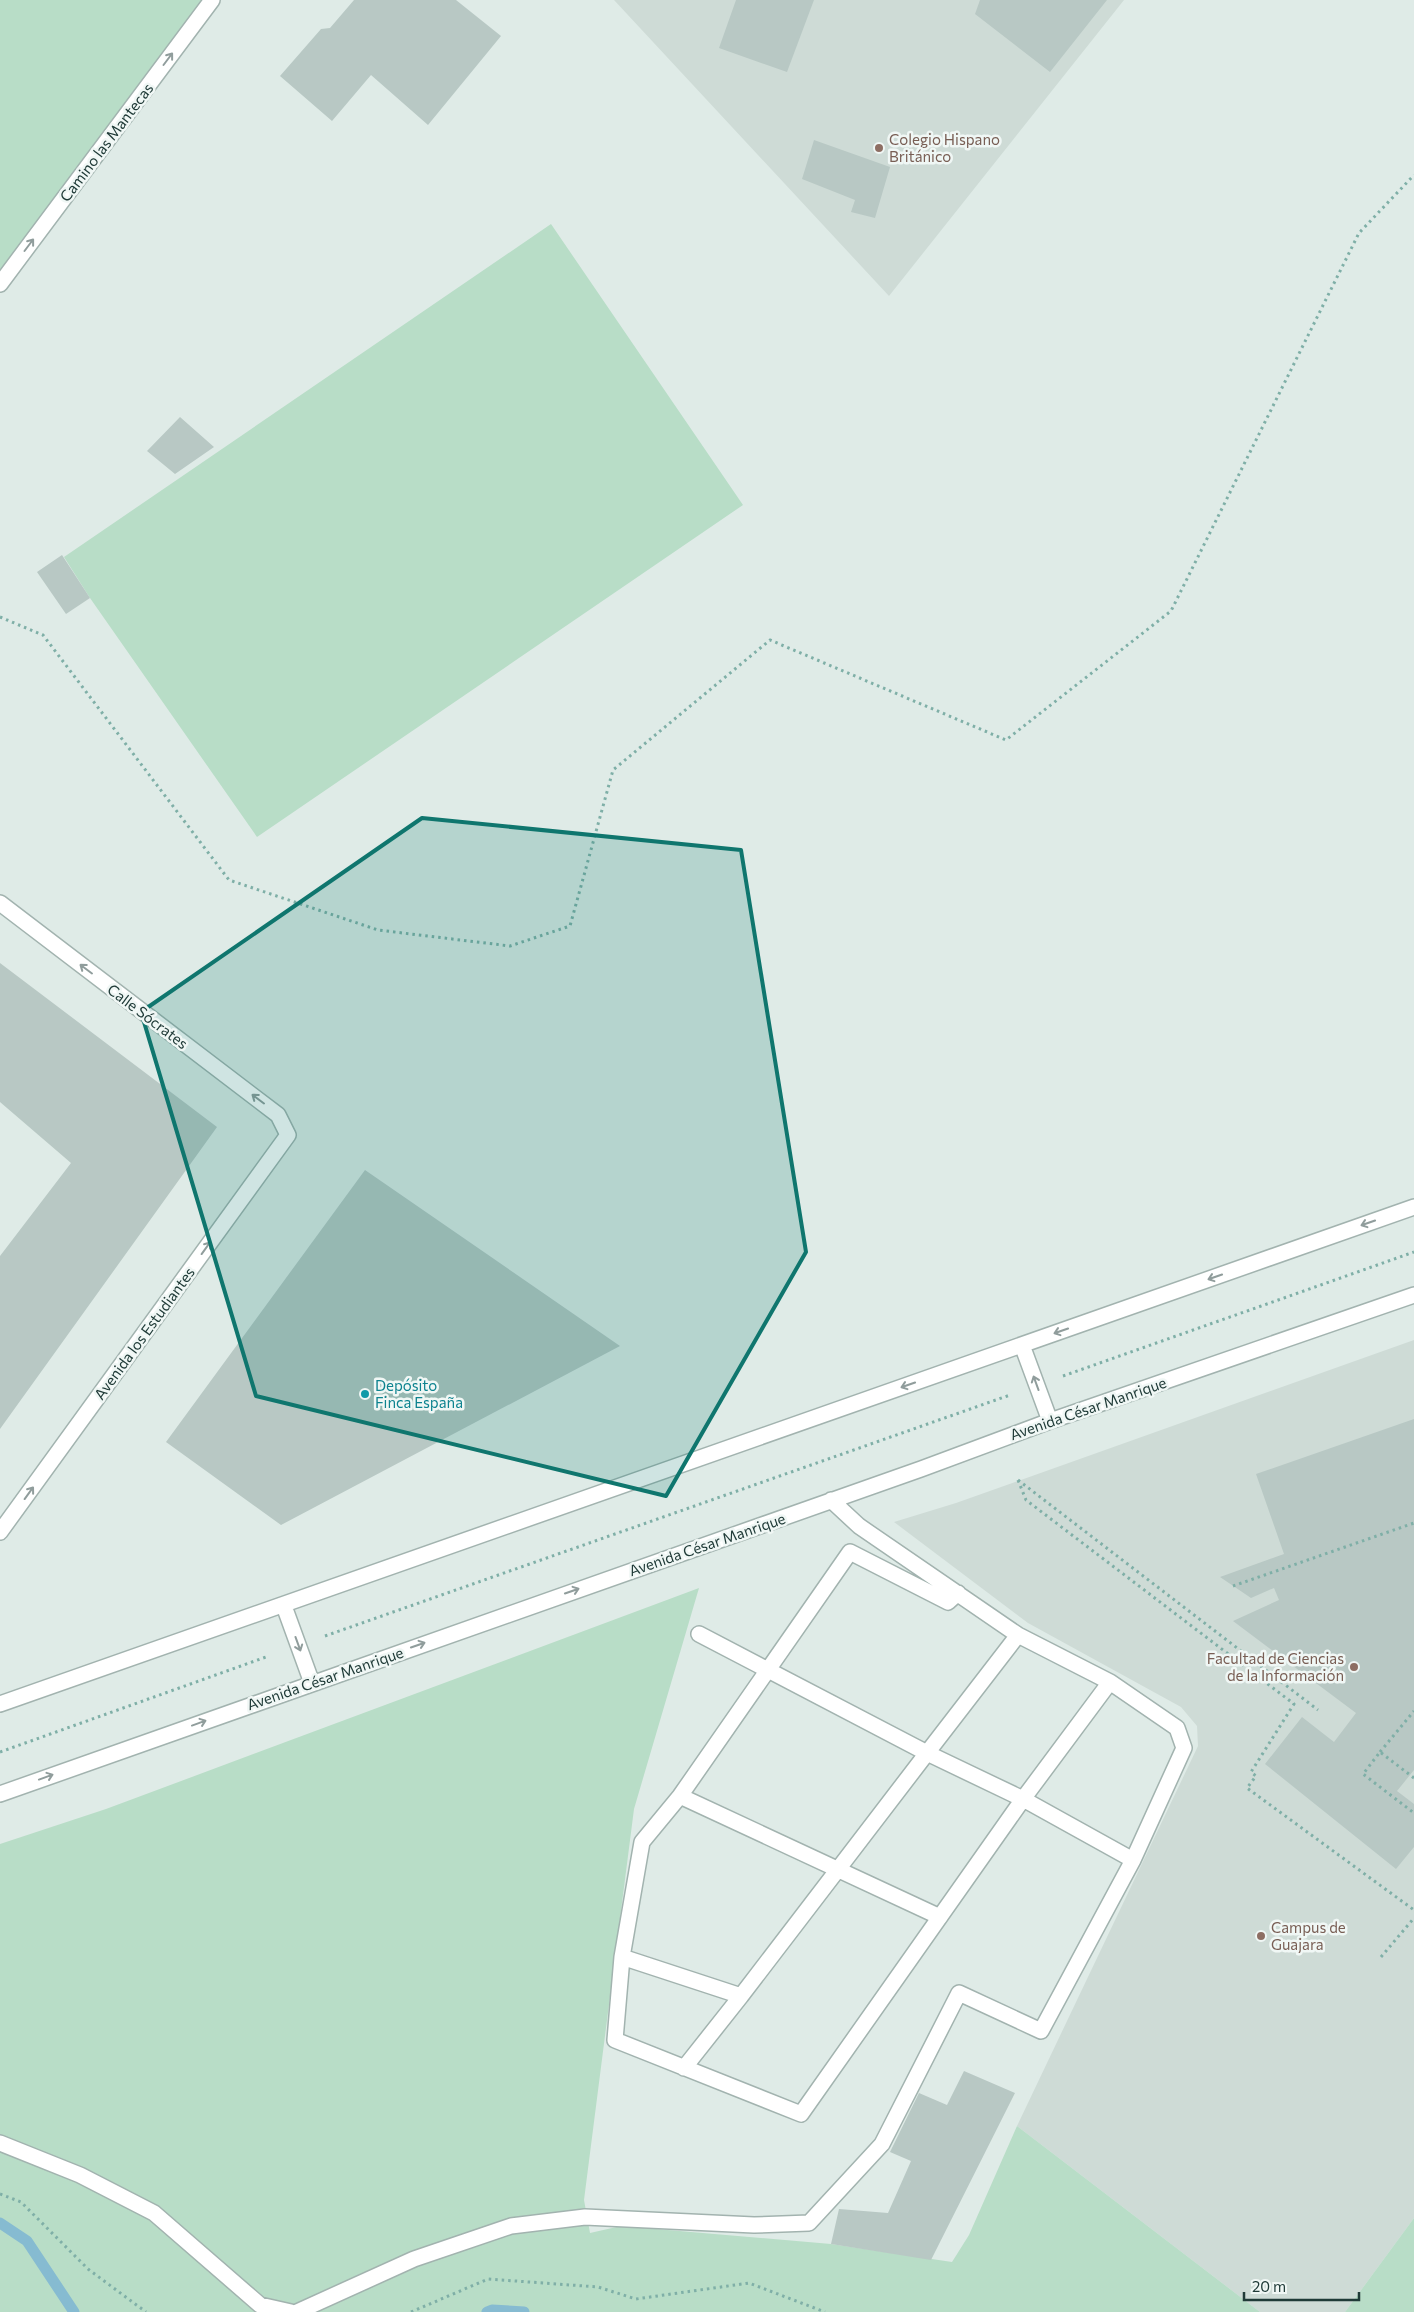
<svg xmlns="http://www.w3.org/2000/svg" width="1414" height="2312" viewBox="0 0 1414 2312" font-family="Commissioner,sans-serif">
<style>
.built{fill:#cedbd6}
.green{fill:#b8ddc7}
.lines{fill:none;stroke-linecap:round;stroke-linejoin:round}
.stream{stroke:#86bbd1;stroke-width:11}
.building{fill:#b8c8c4}
.minor-casing{stroke:#a2b3af;stroke-width:18}
.path{stroke:#7fafa7;stroke-width:3;stroke-dasharray:2.5 4;stroke-linecap:butt}
.minor{stroke:#fff;stroke-width:15}
.oneway{stroke:#909d9c}
.marked{fill:#0f766e;fill-opacity:0.2;stroke:#0f766e;stroke-width:4;stroke-linejoin:round}
.education-dot{fill:#8d6e63;stroke:#f0f7f5;stroke-width:2}
.culture-dot{fill:#0f9aa8;stroke:#f0f7f5;stroke-width:2}
.labels{text-anchor:middle;dominant-baseline:central;stroke-width:5;stroke-linejoin:round;paint-order:stroke}
.education-label{font-size:15px;fill:#785e54;stroke:#f0f7f5;text-anchor:start}
.street-label{font-size:15px;fill:#203b38;stroke:#f0f7f5}
.culture-label{font-size:15px;fill:#0d838f;stroke:#f0f7f5;text-anchor:start}
</style>
<rect width="100%" height="100%" fill="#dfebe7"/>
<!-- built -->
<path class="built" d="M 614,0 L 1124,0 L 889,296 Z
M 1414,1340 L 1414,2218 L 1345,2312 L 1260,2312 L 1017,2126 L 1198,1746 L 1197,1726 L 1181,1707 L 1028,1623 L 894,1522 L 956,1503 Z"/>
<!-- green -->
<path class="green" d="M 0,0 L 212,0 L 0,284 Z
M 551,224 L 743,505 L 257,837 L 90,598 L 64,557 Z
M 699,1588 L 634,1809 L 584,2200 L 590,2233 L 621,2226 L 831,2244 L 952,2262 L 969,2235 L 1017,2126 L 1260,2312 L 0,2312 L 0,1844 L 106,1809 Z
M 1414,2218 L 1414,2312 L 1345,2312 Z"/>
<g class="lines">
<!-- stream -->
<path class="stream" d="M 0,2223 L 27,2241 L 74,2312
M 487,2312 L 492,2310 L 524,2312"/>
</g>
<!-- building -->
<path class="building" d="M 354,0 L 456,0 L 501,36 L 428,125 L 371,75 L 332,121 L 280,76 L 321,29 L 330,28 Z
M 736,0 L 814,0 L 787,72 L 719,48 Z
M 980,0 L 1107,0 L 1050,72 L 975,14 Z
M 814,140 L 890,167 L 875,218 L 851,212 L 855,200 L 802,179 Z
M 180,417 L 214,447 L 175,474 L 147,451 Z
M 62,555 L 90,598 L 66,614 L 37,572 Z
M 0,963 L 217,1127 L 0,1429 L 0,1256 L 71,1163 L 0,1102 Z
M 365,1170 L 620,1346 L 281,1525 L 166,1442 Z
M 1414,1419 L 1414,1770 L 1397,1791 L 1414,1804 L 1414,1847 L 1396,1869 L 1265,1764 L 1302,1717 L 1334,1742 L 1356,1713 L 1233,1621 L 1279,1600 L 1274,1588 L 1251,1598 L 1220,1577 L 1284,1554 L 1256,1474 Z
M 964,2071 L 1015,2093 L 931,2260 L 831,2244 L 839,2209 L 888,2213 L 911,2161 L 890,2152 L 919,2093 L 947,2105 Z"/>
<g class="lines">
<!-- minor casing -->
<g class="minor-casing">
<path id="minor" d="M 0,284 L 212,0
M 0,903 L 278,1115 L 288,1135 L 0,1532
M 1022,1345 L 1050,1421
M 284,1606 L 312,1683
M 699,1634 L 927,1753 L 1018,1635
M 1110,1682 L 1023,1799 L 1133,1860
M 0,1704 L 1414,1207
M 927,1753 L 1023,1799 L 801,2114 L 615,2040 L 622,1957 L 741,1996 Z
M 0,1794 L 921,1469 L 1050,1421 L 1414,1295
M 680,1796 L 940,1917
M 622,1957 L 642,1842 L 680,1796 L 850,1552 L 948,1602 L 958,1593
M 684,2068 L 741,1996
M 0,2143 L 80,2175 L 154,2213 L 260,2305 L 291,2312
M 297,2312 L 414,2259 L 511,2226 L 585,2217 L 754,2225 L 809,2223 L 882,2144 L 959,1993 L 1041,2031 L 1133,1860 L 1184,1748 L 1177,1728 L 1110,1682 L 1018,1635 L 859,1526 L 831,1500"/>
</g>
<!-- path -->
<path class="path" d="M 0,617 L 43,635 L 229,880 L 378,930 L 510,946 L 570,926 L 613,770 L 770,640 L 1006,740 L 1171,611 L 1359,233 L 1414,175
M 1063,1376 L 1414,1252
M 1018,1480 L 1026,1500 L 1294,1704 L 1251,1772 L 1256,1776 L 1247,1788 L 1414,1910
M 1018,1480 L 1318,1710
M 1233,1586 L 1414,1523
M 325,1636 L 1010,1395
M 0,1752 L 266,1657
M 1380,1752 L 1414,1711
M 1414,1778 L 1380,1752 L 1363,1774 L 1414,1813
M 1381,1957 L 1414,1918
M 0,2194 L 21,2202 L 88,2269 L 146,2312
M 411,2312 L 488,2279 L 598,2287 L 636,2299 L 749,2283 L 825,2312"/>
<!-- minor -->
<use href="#minor" class="minor"/>
</g>
<!-- one-way arrows -->
<defs><path id="oneway-shaft" d="M-6 0H5M1.5-3L5.5 0L1.5 3" fill="none" stroke-width="1.6" stroke-linecap="round" stroke-linejoin="round" transform="scale(1.25)"/></defs>
<g class="oneway">
<use href="#oneway-shaft" transform="translate(168 59) rotate(-53)"/>
<use href="#oneway-shaft" transform="translate(29 245) rotate(-53)"/>
<use href="#oneway-shaft" transform="translate(86 969) rotate(-143)"/>
<use href="#oneway-shaft" transform="translate(258 1099) rotate(-143)"/>
<use href="#oneway-shaft" transform="translate(1368 1223) rotate(161)"/>
<use href="#oneway-shaft" transform="translate(206 1248) rotate(-54)"/>
<use href="#oneway-shaft" transform="translate(1215 1277) rotate(161)"/>
<use href="#oneway-shaft" transform="translate(1061 1331) rotate(161)"/>
<use href="#oneway-shaft" transform="translate(1036 1383) rotate(-110)"/>
<use href="#oneway-shaft" transform="translate(908 1385) rotate(161)"/>
<use href="#oneway-shaft" transform="translate(29 1493) rotate(-54)"/>
<use href="#oneway-shaft" transform="translate(572 1591) rotate(-19)"/>
<use href="#oneway-shaft" transform="translate(298 1644) rotate(70)"/>
<use href="#oneway-shaft" transform="translate(418 1645) rotate(-19)"/>
<use href="#oneway-shaft" transform="translate(199 1723) rotate(-20)"/>
<use href="#oneway-shaft" transform="translate(46 1777) rotate(-20)"/>
</g>
<!-- marked area -->
<path class="marked" d="M 422,818 L 741,850 L 806,1252 L 666,1496 L 256,1396 L 141,1012 Z"/>
<!-- markers -->
<g class="education-dot">
<circle cx="879" cy="148" r="5"/>
<circle cx="1354" cy="1667" r="5"/>
<circle cx="1261" cy="1936" r="5"/>
</g>
<circle class="culture-dot" cx="365" cy="1394" r="5"/>
<g class="labels">
<!-- education labels -->
<g class="education-label">
<text x="889" y="139">Colegio Hispano<tspan x="889" dy="17">Británico</tspan></text>
<text x="1344" y="1658" text-anchor="end">Facultad de Ciencias<tspan x="1344" dy="17">de la Información</tspan></text>
<text x="1271" y="1927">Campus de<tspan x="1271" dy="17">Guajara</tspan></text>
</g>
<!-- street labels -->
<g class="street-label">
<text transform="translate(106 142) rotate(-53)">Camino las Mantecas</text>
<text transform="translate(148 1016) rotate(37)">Calle Sócrates</text>
<text transform="translate(144 1333) rotate(-54)">Avenida los Estudiantes</text>
<text transform="translate(1088 1408) rotate(-19)">Avenida César Manrique</text>
<text transform="translate(707 1544) rotate(-19)">Avenida César Manrique</text>
<text transform="translate(325 1678) rotate(-19)">Avenida César Manrique</text>
</g>
<!-- culture labels -->
<g class="culture-label">
<text x="375" y="1385">Depósito<tspan x="375" dy="17">Finca España</tspan></text>
</g>
</g>
<!-- scale -->
<path d="M1244 2292v8h115v-8" fill="none" stroke="#203b38" stroke-width="2.5"/>
<text x="1252" y="2292" font-size="15" fill="#203b38" stroke="#f0f7f5" stroke-width="4" paint-order="stroke">20 m</text>
</svg>
